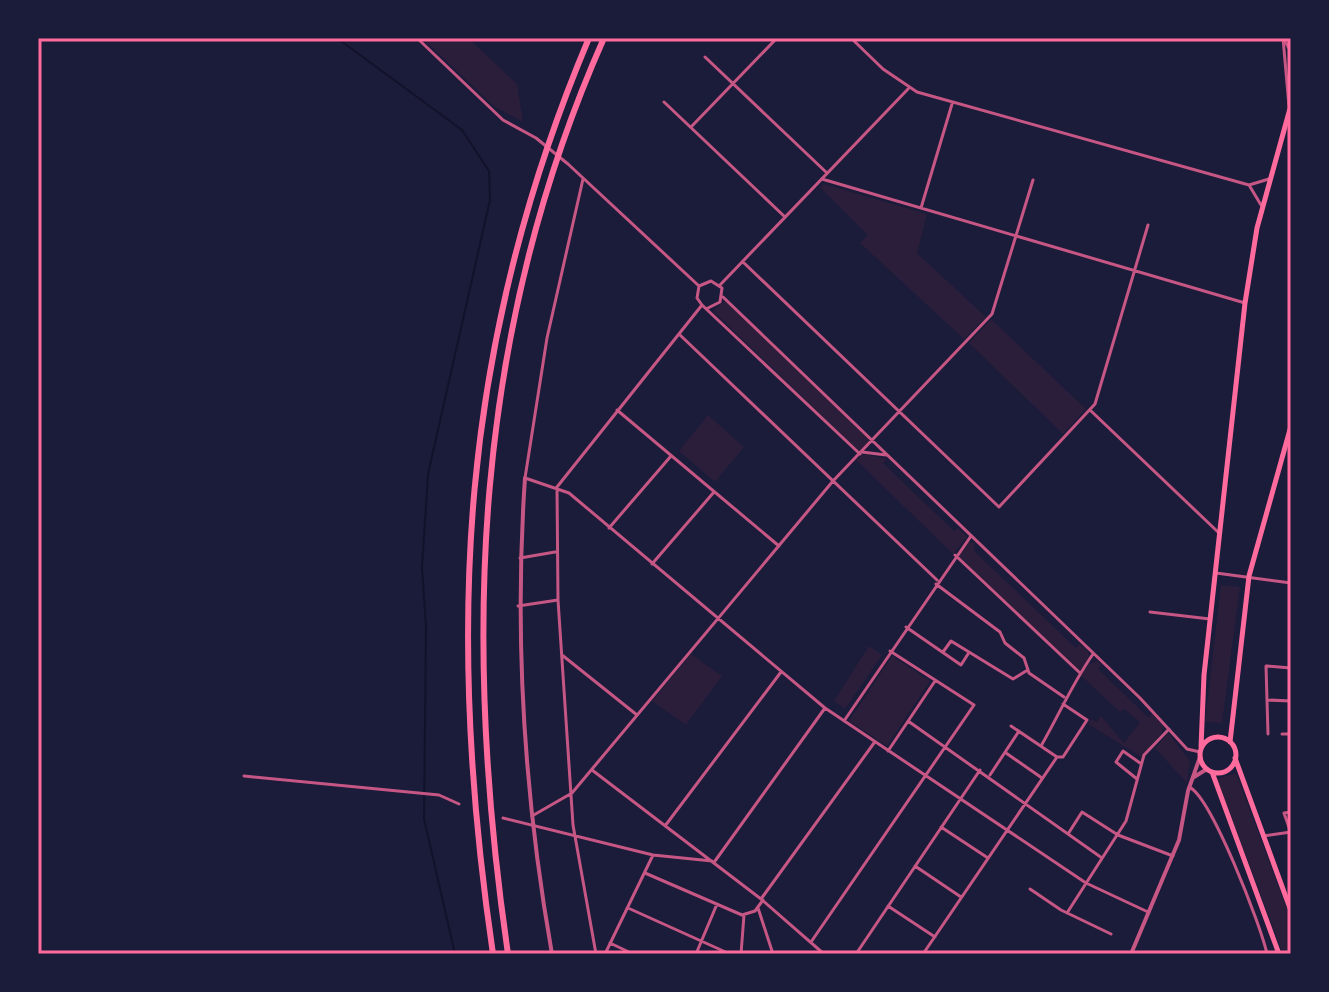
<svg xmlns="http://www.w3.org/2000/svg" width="1329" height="992" viewBox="0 0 1329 992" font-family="Signika,sans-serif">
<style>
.green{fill:#2a1e3b}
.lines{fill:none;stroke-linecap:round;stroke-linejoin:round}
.stream{stroke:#12122b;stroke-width:2}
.minor{stroke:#c65784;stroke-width:3}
.tertiary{stroke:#c65784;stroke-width:4}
.secondary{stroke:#ff6b9d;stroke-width:5}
.motorway{stroke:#ff6b9d;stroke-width:6}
.neatline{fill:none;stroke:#ff6b9d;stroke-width:3}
</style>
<rect width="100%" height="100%" fill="#1b1b3a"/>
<!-- green -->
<path class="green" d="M 422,38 L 468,38 L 517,84 L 523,122 L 495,107 Z
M 824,184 L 927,214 L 917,253 L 986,317 L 964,339 L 860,243 L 868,235 L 820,187 Z
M 725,301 L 871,440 L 859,451 L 713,311 Z
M 991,319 L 1086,409 L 1063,434 L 969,343 Z
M 708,415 L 744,447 L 715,482 L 679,451 Z
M 863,454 L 887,459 L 883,463 L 954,531 L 958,528 L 967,537 L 953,554 L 856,460 Z
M 968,542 L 975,543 L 974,551 L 1076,648 L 1080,644 L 1088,651 L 1089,657 L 1080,671 L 957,555 Z
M 1221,585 L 1240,587 L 1222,723 L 1205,722 Z
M 869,646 L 882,655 L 845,709 L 834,701 Z
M 691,654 L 722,676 L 686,725 L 652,701 Z
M 892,656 L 930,681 L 887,746 L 849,721 Z
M 1097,661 L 1101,665 L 1098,669 L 1148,717 L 1152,714 L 1163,726 L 1162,733 L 1141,757 L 1088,724 L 1091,719 L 1097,722 L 1101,716 L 1124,743 L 1140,722 L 1124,709 L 1120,712 L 1080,675 L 1089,664 Z
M 1168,733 L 1190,761 L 1187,783 L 1155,748 Z
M 1236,773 L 1291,920 L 1291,954 L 1283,954 L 1217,779 Z"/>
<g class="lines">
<!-- stream -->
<path class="stream" d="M 337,38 L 462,130 L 489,171 L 490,200 L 428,474 L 422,568 L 426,627 L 424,819 L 455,954"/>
<!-- minor -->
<path class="minor" d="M 417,38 L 503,120 L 536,138 L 568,164 L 699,286
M 851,38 L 883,69 L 917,92 L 1249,185
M 1283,38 L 1289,106
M 1285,41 L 1291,52
M 705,57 L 827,173
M 664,102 L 785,217
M 691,127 L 777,38
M 583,179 L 547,338 L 525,478 L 569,493 L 825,708 L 1086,883 L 1148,912
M 822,179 L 1245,303
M 1249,185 L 1261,205
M 1249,185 L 1269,179
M 921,208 L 952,104
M 743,262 L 999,507 L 1095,404 L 1148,225
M 720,285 L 908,89
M 699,286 L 697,298 L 702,305 L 860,454
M 699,286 L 711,281 L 722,288 L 720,302 L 708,308
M 723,297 L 1140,698 L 1187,749 L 1200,752
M 680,335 L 937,580
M 617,410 L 779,546
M 1090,410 L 1218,532
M 862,452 L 886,455
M 609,528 L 671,456
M 955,555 L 1080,673
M 520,558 L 555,552
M 652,564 L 714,492
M 1216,573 L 1291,583
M 936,584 L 1000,632 L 1005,643 L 1024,658 L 1029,673 L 1064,697
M 518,606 L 558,600
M 1150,612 L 1210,619
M 906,627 L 961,665 L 968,654
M 943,652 L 951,641 L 1013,679 L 1026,671
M 562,655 L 637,715
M 1266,666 L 1268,734
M 1267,666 L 1291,668
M 1267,700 L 1291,701
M 844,721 L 971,536
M 908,721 L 1102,858
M 1011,726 L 1057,757
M 1282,734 L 1291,734
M 1041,746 C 1059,715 1072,684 1093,654
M 888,751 L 935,681
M 1006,753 L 1042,778
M 1057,757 L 1063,757 L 1087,720 L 1063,704
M 592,770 L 761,899 L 824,954
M 990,775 L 1019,731
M 244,776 L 439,795 L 459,804
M 1137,779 L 1116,762 L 1123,751 L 1140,763
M 1189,787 C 1211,796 1261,926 1267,954
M 1291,812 L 1284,813 L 1291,833
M 532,816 L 572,793 L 833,481 L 992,314 L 1033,180
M 503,818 L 653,855 L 712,861
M 665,826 L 781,672
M 941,827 L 988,858
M 1068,834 L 1082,812 L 1118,835 L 1173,856
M 1263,836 L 1291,832
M 715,861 L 825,708
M 915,866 L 961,897
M 645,873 L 742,915 L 755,911 L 763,900
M 1030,889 L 1061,910 L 1111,934
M 761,899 L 874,743
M 888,906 L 935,937
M 628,908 L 730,954
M 758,908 L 773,954
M 1067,913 L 1126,821 L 1144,755 L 1169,729
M 811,942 L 974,705 L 890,651
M 610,943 L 633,954
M 596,954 L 573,825 L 558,600 L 557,487 L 702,305
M 605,954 L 653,855
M 696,954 L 717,904
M 741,954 L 744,915
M 856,954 L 980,770
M 923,954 L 1057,757"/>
<!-- tertiary -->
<path class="tertiary" d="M 525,478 C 514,638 524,796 552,954
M 1194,777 L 1207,769
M 1131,954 L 1179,840 L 1188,791 L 1200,757"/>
<!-- secondary -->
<path class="secondary" d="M1200 755a18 18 0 1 1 36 0a18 18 0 1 1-36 0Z
M 1230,742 L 1249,576 L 1291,426
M 1201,747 L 1204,675 L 1245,303 L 1257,228 L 1291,105
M 1235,758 L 1291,911
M 1212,772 L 1279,954"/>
<!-- motorway -->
<path class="motorway" d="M 493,954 C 445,629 460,343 589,38
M 508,954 C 462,639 473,333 604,38"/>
</g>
<!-- border -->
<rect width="1329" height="992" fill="none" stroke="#1b1b3a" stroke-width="80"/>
<rect x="40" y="40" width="1249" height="912" class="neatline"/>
</svg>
